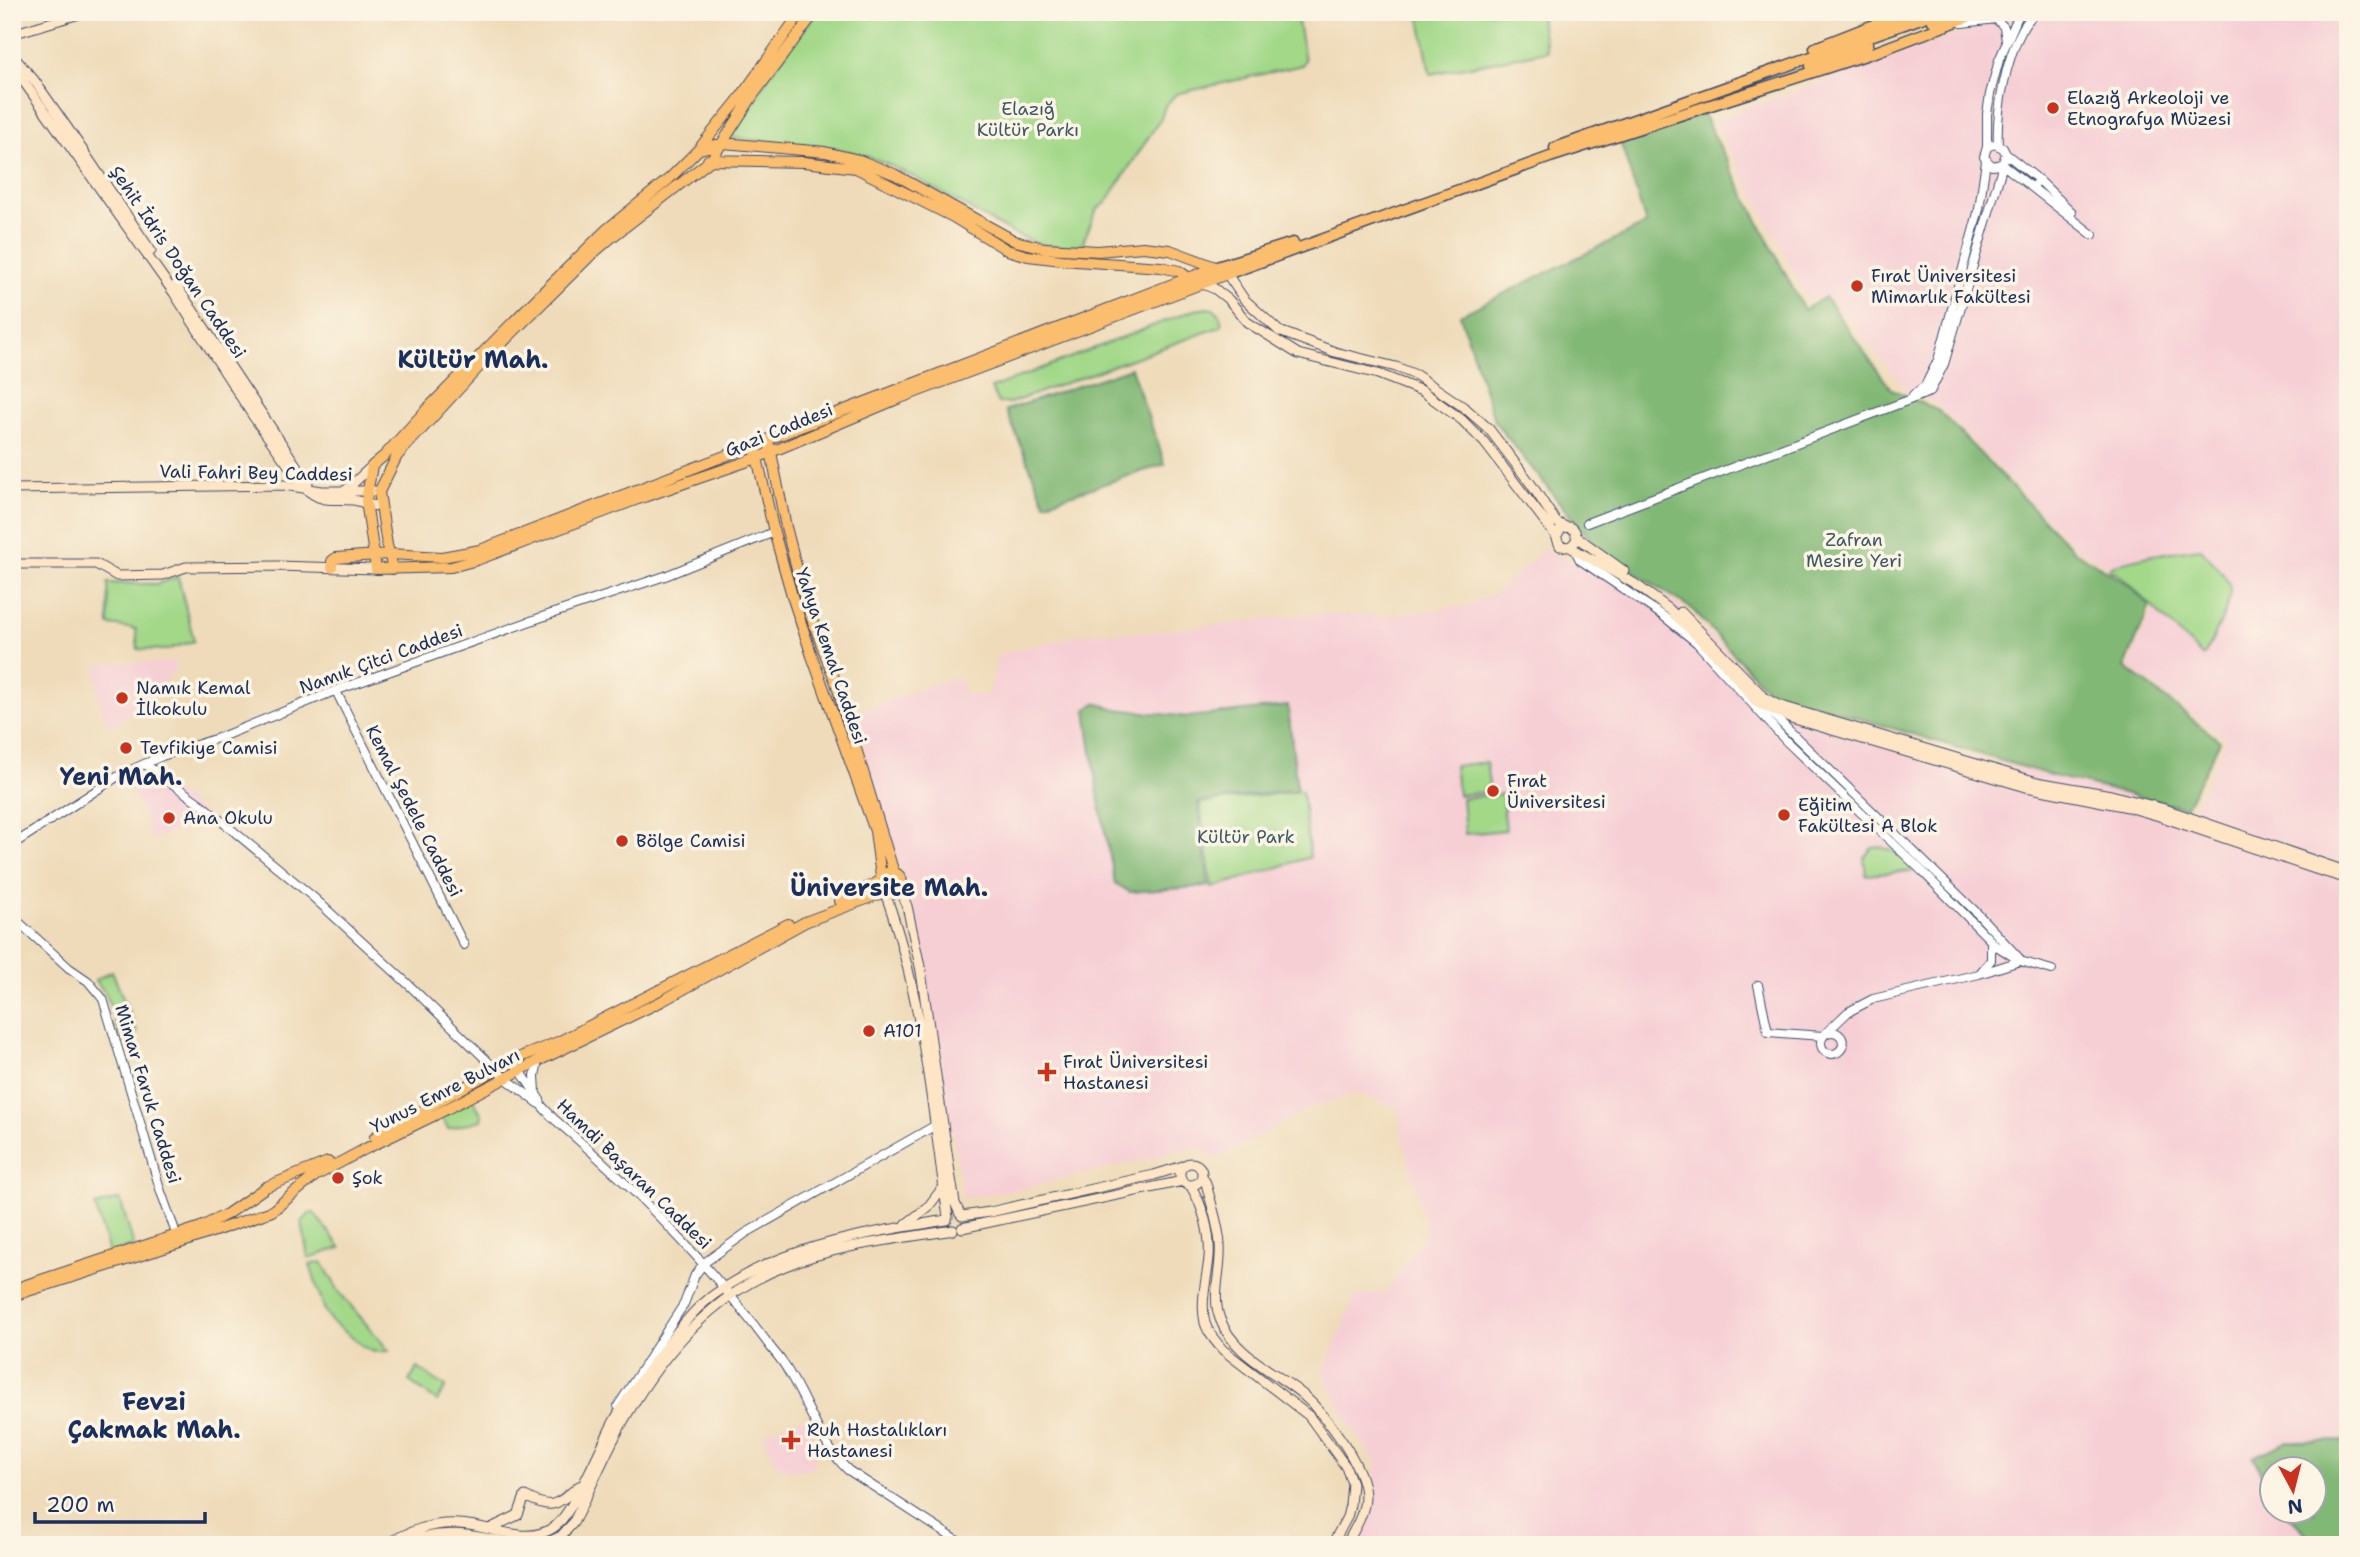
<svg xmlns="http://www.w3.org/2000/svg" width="2360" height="1557" viewBox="0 0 2360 1557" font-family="'Shantell Sans',sans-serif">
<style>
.built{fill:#f6cfd5;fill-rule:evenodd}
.green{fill:#a2d888;stroke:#5e8473;stroke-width:2}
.forest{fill:#81b874;stroke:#4e7469;stroke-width:2}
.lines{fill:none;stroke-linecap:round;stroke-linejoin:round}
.tertiary-casing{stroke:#3b496c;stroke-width:10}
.secondary-casing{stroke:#3b496c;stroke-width:11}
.primary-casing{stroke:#3b496c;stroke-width:12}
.trunk-casing{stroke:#3b496c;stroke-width:13}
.tertiary{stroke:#fff;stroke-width:8}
.secondary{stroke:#fde5c5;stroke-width:9}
.primary{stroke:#fbbd6e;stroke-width:10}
.trunk{stroke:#fbbd6e;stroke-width:10}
.poi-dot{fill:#c8321e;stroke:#fcf5e5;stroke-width:2.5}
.labels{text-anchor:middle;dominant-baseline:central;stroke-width:7;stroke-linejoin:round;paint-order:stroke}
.poi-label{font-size:18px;fill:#1b2f5e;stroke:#fcf5e5;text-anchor:start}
.park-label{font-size:18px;fill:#3d5968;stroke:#fcf5e5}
.street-label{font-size:18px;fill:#1b2f5e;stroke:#fcf5e5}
.district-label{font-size:24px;font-weight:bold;fill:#1b2f5e;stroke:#fcf5e5}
</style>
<rect width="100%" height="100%" fill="#fcf5e5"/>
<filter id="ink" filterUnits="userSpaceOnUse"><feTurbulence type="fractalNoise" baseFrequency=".0143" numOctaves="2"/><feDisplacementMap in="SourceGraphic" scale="14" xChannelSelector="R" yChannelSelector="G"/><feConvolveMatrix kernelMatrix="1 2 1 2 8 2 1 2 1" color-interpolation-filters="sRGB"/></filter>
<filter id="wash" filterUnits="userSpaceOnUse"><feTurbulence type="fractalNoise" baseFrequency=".00686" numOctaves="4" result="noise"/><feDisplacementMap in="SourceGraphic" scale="28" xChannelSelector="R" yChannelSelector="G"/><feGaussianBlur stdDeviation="1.57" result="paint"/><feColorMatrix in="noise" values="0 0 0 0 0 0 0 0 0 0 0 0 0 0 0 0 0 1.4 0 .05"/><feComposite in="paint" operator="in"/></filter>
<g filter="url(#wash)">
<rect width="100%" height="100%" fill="#efdbba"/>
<!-- built -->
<path class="built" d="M 2021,12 L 2348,12 L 2348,1545 L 1360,1545 L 1374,1502 L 1376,1463 L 1340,1408 L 1323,1373 L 1355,1296 L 1385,1293 L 1427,1233 L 1400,1127 L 1398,1108 L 1358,1093 L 1310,1108 L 1216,1159 L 1201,1146 L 1024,1188 L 963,1198 L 920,932 L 853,713 L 959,676 L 965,694 L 987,695 L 993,680 L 997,655 L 1088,633 L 1154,632 L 1320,613 L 1386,616 L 1465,606 L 1495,593 L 1545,549 L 1577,566 L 1588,541 L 1624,568 L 1675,602 L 1771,695 L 1904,740 L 2193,812 L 2226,739 L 2128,667 L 2153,609 L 2131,580 L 2074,546 L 1937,404 L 1908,392 L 1828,296 L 1810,302 L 1714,120 ZM 2272,1470 L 2314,1470 L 2314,1512 L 2272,1512 Z
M 175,662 L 176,670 L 112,729 L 105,719 L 100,704 L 95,669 L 100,669 L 99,663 Z
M 154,774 L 210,818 L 151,840 L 131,785 Z
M 803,1417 L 820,1446 L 810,1469 L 793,1471 L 778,1467 L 762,1434 Z"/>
<!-- green -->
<path class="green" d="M 817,12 L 1296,12 L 1305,60 L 1302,65 L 1176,94 L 1165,106 L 1161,118 L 1106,203 L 1097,209 L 1082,244 C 1040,255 1002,227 968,208 C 939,191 900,167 868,157 C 825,142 776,145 731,137 L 773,70 Z
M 1419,12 L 1539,12 L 1547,51 L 1430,74 Z
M 1209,308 L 1216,310 L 1220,316 L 1222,325 L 1217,328 L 1010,403 L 998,403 L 991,388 L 1194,310 Z
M 2200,548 C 2208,557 2229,577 2230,589 C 2231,604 2211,644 2203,657 L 2122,577 L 2109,569 C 2121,558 2181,551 2200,548 Z
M 178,577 L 194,641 L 166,650 L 138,649 L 136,629 L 109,625 L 108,583 L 157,584 Z
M 1486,762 L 1490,792 L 1458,795 L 1454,766 Z
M 1302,791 L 1310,857 L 1212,888 L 1200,803 Z
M 1502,794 L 1506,830 L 1465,834 L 1462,798 Z
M 1881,847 L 1895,852 L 1914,868 L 1913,871 L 1866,875 L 1864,857 L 1872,848 Z
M 112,971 L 137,1032 L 130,1037 L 120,1036 L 106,994 L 95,980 Z
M 472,1098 L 482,1115 L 481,1120 L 448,1129 L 441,1116 Z
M 120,1199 L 134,1246 L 109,1253 L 95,1206 Z
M 310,1213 L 314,1213 L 341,1248 L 308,1258 L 302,1222 Z
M 322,1262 L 340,1293 L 389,1351 L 374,1352 L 364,1347 L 331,1321 L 324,1308 L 310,1265 Z
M 418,1368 L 446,1387 L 437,1401 L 409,1381 Z"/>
<!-- forest -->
<path class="forest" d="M 1703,114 L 1804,310 L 1825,297 L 1891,389 L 1939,411 L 2073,550 L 2129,585 L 2150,606 L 2125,667 L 2220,741 L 2185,808 L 2053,776 L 1768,691 L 1692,609 L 1604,554 L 1568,513 L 1495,422 L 1460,315 L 1646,224 L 1620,141 Z
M 1131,368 L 1165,464 L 1045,503 L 1006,410 Z
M 1095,703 L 1116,709 L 1188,717 L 1288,706 L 1297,790 L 1198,802 L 1209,886 L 1130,892 L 1115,883 L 1099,801 L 1086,710 Z
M 2348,1441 L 2348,1545 L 2317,1545 L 2285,1512 L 2314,1512 L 2314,1470 L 2272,1470 L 2272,1496 L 2253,1457 L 2286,1442 Z"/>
</g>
<g filter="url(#ink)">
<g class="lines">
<!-- tertiary casing -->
<g class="tertiary-casing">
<path id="tertiary" d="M 1962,23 L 1996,19 L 2004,27 L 2006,41
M 1998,144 C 1996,111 2006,59 2022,30 C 2025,23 2031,18 2035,12
M 1987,147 L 1994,144 L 2003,148 L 2006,154 L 2002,164 L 1992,166 L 1984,157 L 1987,147 L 1987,114 L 1990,94 L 1999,60 L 2020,12
M 2006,154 L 2039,180 L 2036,183
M 2002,164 L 2093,235
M 2039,180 L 2072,212
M 1913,395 L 1925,386 L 1938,360 L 1979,209 L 1986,161
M 1587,523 L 1930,392 L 1944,364 L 2001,171 L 2000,164
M 1575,550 L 1580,560 L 1662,615 L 1697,643 L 1785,740 L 1923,872 L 1995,945 L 2020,961
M 336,691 L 464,945
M 1767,709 L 1974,910 L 2019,958
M 145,764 L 202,805 L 313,897 L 409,985 L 505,1078 L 541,1105
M 12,845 L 120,775 L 162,756 L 221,737 L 332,692 L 542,617 L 665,576 L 774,532
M 12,916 L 69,968 L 88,981 L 103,999 L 161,1192 L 177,1236
M 1980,973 L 1991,960 L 1991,942
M 1758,985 L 1768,1032 L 1823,1036
M1821 1043a11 11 0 1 1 22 0a11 11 0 1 1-22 0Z
M 1826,1033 L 1848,1012 L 1873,999 L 1979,974 L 2020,961 L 2052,970
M 513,1060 L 540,1100 L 541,1105 L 553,1118 C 634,1187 709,1263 772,1349 C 778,1356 784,1363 788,1371 C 809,1404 819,1443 848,1470 L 964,1545
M 536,1092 L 535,1076 L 538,1061
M 618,1406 L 684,1304 L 695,1275 L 704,1263 L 746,1233 L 936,1125"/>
</g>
<!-- secondary casing -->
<g class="secondary-casing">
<path id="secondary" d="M 12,34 L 86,12
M 12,55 L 34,80 L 71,133 L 151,251
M 12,69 L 24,82 L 174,293 L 253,416 L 305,488 C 322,504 332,498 353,500 C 363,501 370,507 380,506
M 1227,274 L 1244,299 L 1279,331 L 1335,352 L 1396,367 L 1416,375 L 1465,408 L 1489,429 L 1531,484 L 1556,522 L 1566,527
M 1189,278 L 1215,289 L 1229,300 L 1247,322 L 1298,354 L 1378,374 L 1422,391 L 1462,420 L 1484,442 L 1556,536 L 1560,546 L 1570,547 L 1577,540 L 1575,531 L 1570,527 L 1562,528 L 1556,536
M 176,285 L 308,483
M 12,489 L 284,485 L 322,491 L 374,491
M 346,490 L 372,466
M 1577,537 L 1624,571
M 1570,547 L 1635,584 L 1669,609 L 1723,662 L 1757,703 L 1791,718 L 2026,787 L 2128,807 L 2159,816 L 2318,870 L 2348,879
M 12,564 L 96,564 L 117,576 L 163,575 L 186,567 L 277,566 L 376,569
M 1681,612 L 1765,698 L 1778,705 L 2037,782 L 2111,795 L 2165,809 L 2348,872
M 900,889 L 907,906 L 921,971 L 949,1166 L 955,1203 L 960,1214
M 885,893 C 923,996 932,1109 948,1217
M1180 1174a11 11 0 1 1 22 0a11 11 0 1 1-22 0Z
M 1202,1176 L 1206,1183 C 1211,1204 1219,1225 1220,1245 C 1222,1270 1211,1295 1220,1319 C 1234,1355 1274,1371 1302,1394 C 1325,1414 1364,1464 1365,1496 C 1365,1514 1354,1530 1346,1545
M 1190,1185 C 1203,1205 1211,1234 1209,1258 C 1207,1279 1200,1301 1205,1323 C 1208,1333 1216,1342 1223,1350 L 1309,1416 L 1346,1467 L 1352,1483 L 1350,1505 L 1347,1517 L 1332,1545
M 962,1216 L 990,1212 L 1154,1175 L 1183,1166
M 906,1224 L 928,1207 L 944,1186
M 962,1228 L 1183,1181
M 489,1529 L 518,1515 L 525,1496 C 553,1511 556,1505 579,1486
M 384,1545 C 408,1532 431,1522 459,1524 C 489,1525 525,1546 553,1528 C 572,1516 601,1446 613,1423 C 625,1400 640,1381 655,1361 C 669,1343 682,1323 699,1307 C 763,1249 864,1233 947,1220
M 402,1545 C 441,1526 478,1536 519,1545
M 542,1545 L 561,1536 L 573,1523 C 592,1487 607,1448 628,1413 C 665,1350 715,1293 785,1266 C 838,1245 897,1239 953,1230"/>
</g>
<!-- primary casing -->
<g class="primary-casing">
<path id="primary" d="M 801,12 L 740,98 L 698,150 L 669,179 L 606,230 L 540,295 L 428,408 L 385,455 L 372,466 L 366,501 L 376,569 L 451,567 L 477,560 L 638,499 L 757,458 L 895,400 L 1227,274
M 700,149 L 723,143 L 825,152 L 859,160 L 894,174 L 1015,241 L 1045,248 L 1098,251 L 1143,247 L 1170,250 L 1218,268
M 708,160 L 804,162 L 856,168 L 953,217 L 1007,250 L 1028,256 L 1062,260 L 1161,267 L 1179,271 L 1189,278
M 754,444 L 774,532 L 793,599 L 812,656 L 875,831 L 881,877
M 770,447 L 786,527 L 806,603 L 836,683 L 894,873
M 332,567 L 332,561 L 336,558 L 390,554 L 442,557 L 480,550 L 1217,267
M 393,569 L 387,545 L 379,492 L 397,456 L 489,356 L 590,256 L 612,237 L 711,160 L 754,94 L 815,12
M880 883a11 11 0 1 1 22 0a11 11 0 1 1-22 0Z
M 840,901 L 880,881
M 375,1137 L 513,1060 L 558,1042 L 788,924
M 23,1286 L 201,1227 L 227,1214 L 266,1187 L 328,1162
M 12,1296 L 180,1243 L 272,1211 L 315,1176 L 367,1148 L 435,1115 L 538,1061 L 662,1001 L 805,922 L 885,892"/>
</g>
<!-- trunk casing -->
<g class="trunk-casing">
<path id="trunk" d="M 1933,21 L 1957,12
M 1815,48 L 1907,12
M 1811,66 L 1868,44
M 1555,148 L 1938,12
M 1217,267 L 1293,243
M 1227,274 L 1550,157 L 1878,51 L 1981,12"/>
</g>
<!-- tertiary -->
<use href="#tertiary" class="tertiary"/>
<!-- secondary -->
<use href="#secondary" class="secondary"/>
<!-- primary -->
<use href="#primary" class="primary"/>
<!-- trunk -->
<use href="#trunk" class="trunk"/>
</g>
</g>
<!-- markers -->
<g class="poi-dot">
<circle cx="2053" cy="108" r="7"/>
<circle cx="1857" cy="286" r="7"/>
<circle cx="122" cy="698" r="7"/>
<circle cx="126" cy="748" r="7"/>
<circle cx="1493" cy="791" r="7"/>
<circle cx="1784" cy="815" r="7"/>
<circle cx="169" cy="818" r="7"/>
<circle cx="622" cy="841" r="7"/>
<circle cx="869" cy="1031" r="7"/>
<path d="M1043.5 1061.5h7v7h7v7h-7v7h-7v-7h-7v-7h7z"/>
<circle cx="338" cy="1178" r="7"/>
<path d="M787.5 1429.5h7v7h7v7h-7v7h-7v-7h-7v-7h7z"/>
</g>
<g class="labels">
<!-- poi labels -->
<g class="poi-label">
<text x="2067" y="98">Elazığ Arkeoloji ve<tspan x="2067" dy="21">Etnografya Müzesi</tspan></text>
<text x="1871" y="276">Fırat Üniversitesi<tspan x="1871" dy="21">Mimarlık Fakültesi</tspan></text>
<text x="136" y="688">Namık Kemal<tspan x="136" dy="21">İlkokulu</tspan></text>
<text x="140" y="748">Tevfikiye Camisi</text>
<text x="1507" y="781">Fırat<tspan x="1507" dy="21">Üniversitesi</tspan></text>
<text x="1798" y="805">Eğitim<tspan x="1798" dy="21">Fakültesi A Blok</tspan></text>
<text x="183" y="818">Ana Okulu</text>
<text x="636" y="841">Bölge Camisi</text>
<text x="883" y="1031">A101</text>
<text x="1063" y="1062">Fırat Üniversitesi<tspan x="1063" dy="21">Hastanesi</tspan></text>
<text x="352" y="1178">Şok</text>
<text x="807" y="1430">Ruh Hastalıkları<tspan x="807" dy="21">Hastanesi</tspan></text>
</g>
<!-- park labels -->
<g class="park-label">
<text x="1028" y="109">Elazığ<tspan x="1028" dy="21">Kültür Parkı</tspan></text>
<text x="1854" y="540">Zafran<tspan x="1854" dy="21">Mesire Yeri</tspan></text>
<text x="1246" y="837">Kültür Park</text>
</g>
<!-- street labels -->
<g class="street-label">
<text transform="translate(178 262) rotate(56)">Şehit İdris Doğan Caddesi</text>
<text transform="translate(779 430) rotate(-22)">Gazi Caddesi</text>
<text transform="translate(256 473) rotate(1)">Vali Fahri Bey Caddesi</text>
<text transform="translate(831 656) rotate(71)">Yahya Kemal Caddesi</text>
<text transform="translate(381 659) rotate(-20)">Namık Çitci Caddesi</text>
<text transform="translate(414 811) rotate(63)">Kemal Şedele Caddesi</text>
<text transform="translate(445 1091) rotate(-27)">Yunus Emre Bulvarı</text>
<text transform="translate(148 1094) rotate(73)">Mimar Faruk Caddesi</text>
<text transform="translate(634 1174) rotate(44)">Hamdi Başaran Caddesi</text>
</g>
<!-- district labels -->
<g class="district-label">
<text x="473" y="360">Kültür Mah.</text>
<text x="121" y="777">Yeni Mah.</text>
<text x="889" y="888">Üniversite Mah.</text>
<text x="154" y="1402">Fevzi<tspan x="154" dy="28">Çakmak Mah.</tspan></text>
</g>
</g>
<!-- margin -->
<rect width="2360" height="1557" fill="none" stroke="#fcf5e5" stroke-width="42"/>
<!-- north arrow -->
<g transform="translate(2293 1490) rotate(173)"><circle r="33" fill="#fcf5e5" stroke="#a2a6af" stroke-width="2"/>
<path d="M0-5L12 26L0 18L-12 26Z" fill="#c8321e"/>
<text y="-10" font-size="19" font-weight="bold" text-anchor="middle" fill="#1b2f5e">N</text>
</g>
<!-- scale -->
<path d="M35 1512v10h170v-10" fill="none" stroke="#1b2f5e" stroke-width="3.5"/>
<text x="46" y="1512" font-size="21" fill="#1b2f5e" stroke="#fcf5e5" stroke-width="5" paint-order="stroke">200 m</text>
</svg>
